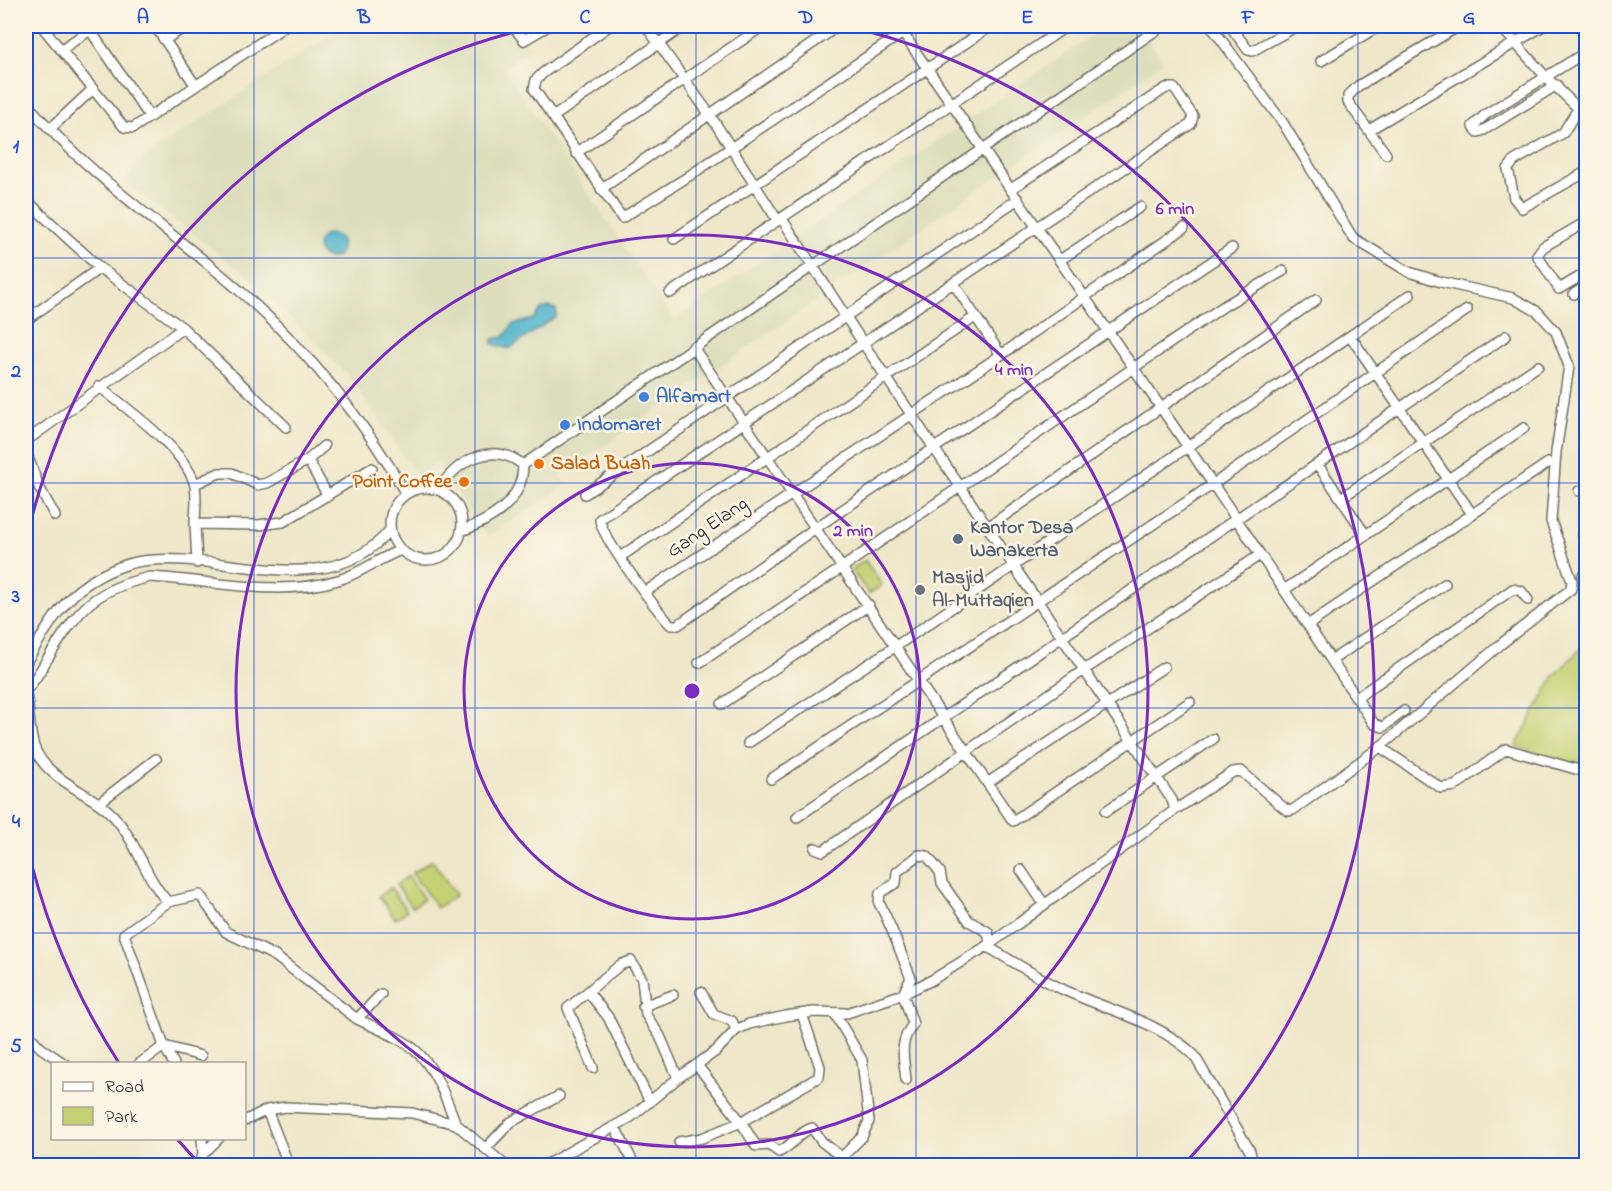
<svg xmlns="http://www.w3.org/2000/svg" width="1612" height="1191" viewBox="0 0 1612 1191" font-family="'Indie Flower',sans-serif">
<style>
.built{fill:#dcdebc}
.green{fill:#c4d274;stroke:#787e50;stroke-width:1.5}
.water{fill:#4db3cc;stroke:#3c6f7c;stroke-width:1.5}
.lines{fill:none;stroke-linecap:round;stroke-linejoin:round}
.street-casing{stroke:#6f6d62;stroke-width:12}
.street{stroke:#fff;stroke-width:9}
.grid{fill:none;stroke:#1d4ed8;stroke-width:1.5;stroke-opacity:0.55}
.ring{fill:none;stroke:#7b2cbf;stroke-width:3}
.shop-dot{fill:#3f7fe0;stroke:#fcf5e5;stroke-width:2}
.food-dot{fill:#e8710a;stroke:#fcf5e5;stroke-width:2}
.service-dot{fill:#5c6f8a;stroke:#fcf5e5;stroke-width:2}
.worship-dot{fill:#6b7280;stroke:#fcf5e5;stroke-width:2}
.labels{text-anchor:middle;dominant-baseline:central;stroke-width:5;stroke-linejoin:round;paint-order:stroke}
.shop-label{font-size:20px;font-weight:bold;fill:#366cbe;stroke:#fcf5e5;text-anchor:start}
.food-label{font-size:20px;font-weight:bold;fill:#c56008;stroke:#fcf5e5;text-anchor:start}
.street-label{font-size:20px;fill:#2b2b2b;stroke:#fcf5e5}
.service-label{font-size:20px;font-weight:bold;fill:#4e5e75;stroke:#fcf5e5;text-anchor:start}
.worship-label{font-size:20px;font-weight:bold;fill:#5b616d;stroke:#fcf5e5;text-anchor:start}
.centre{fill:#7b2cbf;stroke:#fcf5e5;stroke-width:3}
.ring-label{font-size:18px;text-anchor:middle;font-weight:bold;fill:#7b2cbf;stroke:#fcf5e5;stroke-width:5;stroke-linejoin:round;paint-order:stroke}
.neatline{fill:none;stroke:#1d4ed8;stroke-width:2}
.grid-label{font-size:20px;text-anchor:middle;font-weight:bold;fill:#1d4ed8}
</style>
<rect width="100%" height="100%" fill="#fcf5e5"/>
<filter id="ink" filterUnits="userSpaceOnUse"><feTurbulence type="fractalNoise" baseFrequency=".0167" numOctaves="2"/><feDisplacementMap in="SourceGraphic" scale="12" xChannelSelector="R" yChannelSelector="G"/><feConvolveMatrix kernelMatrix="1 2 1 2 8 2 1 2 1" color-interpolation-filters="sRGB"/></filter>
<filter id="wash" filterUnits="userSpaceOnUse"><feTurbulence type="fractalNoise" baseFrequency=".008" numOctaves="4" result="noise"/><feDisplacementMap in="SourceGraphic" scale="24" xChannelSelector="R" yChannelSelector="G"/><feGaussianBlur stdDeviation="1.35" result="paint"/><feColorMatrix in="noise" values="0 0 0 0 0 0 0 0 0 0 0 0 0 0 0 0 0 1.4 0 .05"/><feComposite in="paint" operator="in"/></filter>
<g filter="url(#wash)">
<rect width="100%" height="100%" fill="#eee7c9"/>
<!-- built -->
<path class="built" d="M 344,26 L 514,26 L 530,48 L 503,68 L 674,320 L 1106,26 L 1139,26 L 1164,62 L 560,476 L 567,485 L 487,537 L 437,463 L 418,478 L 350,377 L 247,275 L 126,183 L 137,162 Z"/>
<!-- green -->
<path class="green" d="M 865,560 L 882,585 L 869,594 L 851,570 Z
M 1586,643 L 1586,768 L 1516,746 L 1554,676 Z
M 432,860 L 456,895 L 437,908 L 412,873 Z
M 408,876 L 424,899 L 412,907 L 396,885 Z
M 391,888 L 407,911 L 395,919 L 379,896 Z"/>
<!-- water -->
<path class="water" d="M318 246a12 12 0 1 1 24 0a12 12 0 1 1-24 0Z
M 549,307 L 556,309 L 557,316 L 509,349 L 493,344 L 493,339 L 504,337 L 513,324 L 534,319 L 541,309 Z"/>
</g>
<g filter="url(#ink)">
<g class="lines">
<!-- street casing -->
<g class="street-casing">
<path id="street" d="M 155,26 L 196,86
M 513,26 L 524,40 L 548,26
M 609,26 L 543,73 L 536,80 L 534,89 L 622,218 L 686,178
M 646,26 L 710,115 L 778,221
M 898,26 L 1188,447 L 1374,724 L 1383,727 L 1404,711
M 1230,26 L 1248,50 L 1252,51 L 1297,26
M 1500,26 L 1546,77 L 1586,116
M 44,29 L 124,127 L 133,128 L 285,26
M 90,30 L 150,117
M 164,40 L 187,26
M 62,49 L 96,26
M 1321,61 L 1379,26
M 1557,85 L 1484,130 L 1478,132 L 1473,126 L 1486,114 L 1586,52
M 1586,96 L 1563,133 L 1514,161 L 1508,169 L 1514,198 L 1522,208 L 1586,172
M 26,103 C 90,177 167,227 240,291 C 306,349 363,418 406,494
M 553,117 L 684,26
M 50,129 L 93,89
M 1369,130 L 1543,26
M 667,144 L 838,26
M 576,153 L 763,26
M 1386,154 L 1348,102 L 1348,96 L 1358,86 L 1459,26
M 689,176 L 913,26
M 601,189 L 664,146
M 1011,189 L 1166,88 L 1174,88 L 1193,116 L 1191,124 L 600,519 C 598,533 658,612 671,625 L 678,625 L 814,529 L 1232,248
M 26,200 L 100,268 L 183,328 L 286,427
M 782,219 L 863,343 L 1172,800 L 1175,810
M 1586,222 L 1543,247 L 1537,255 L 1559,289 L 1586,273
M 674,239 L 991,26
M 1060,260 L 1140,207
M 954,284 L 1001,355
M 670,293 L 1067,26
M 1574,294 L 1586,286
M 26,320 L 100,268
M 1351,337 L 1472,514
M 693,347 L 1013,821 L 1190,702
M 99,386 C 128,410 182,447 194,482 C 198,494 195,512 195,524 L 258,525 L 283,522 L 372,468
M 26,441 L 183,328
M 26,452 L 39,487 L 55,516
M 308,460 L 324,446
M 523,465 L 1162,26
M 1318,465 L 1365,534
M 195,484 L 219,473 L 232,473 L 258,485 L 267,483 L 308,460 L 328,496
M390 524a36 36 0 1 1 72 0a36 36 0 1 1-72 0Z
M 439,490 C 455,461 493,440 523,465
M 1579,491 L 1586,491
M 585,494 L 1018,199
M 1341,498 L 1538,366
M 195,524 L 197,563
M 988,527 L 1316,300
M 461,531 C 492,520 523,501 523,465
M 1583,535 L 1586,535
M 620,557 L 975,317
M 1583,575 L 1586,575
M 1284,590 L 1524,428
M 645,592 L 1001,355 L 1184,228
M 1308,625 L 1548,463
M 1332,660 L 1445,584
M 26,662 C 42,637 57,608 80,589 C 97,576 121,564 142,561 C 223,550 327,605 390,530
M 699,663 L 843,567 L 1224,306 L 1283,271
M 26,690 C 36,680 42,667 50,655 C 80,608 93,590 150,577 C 211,580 278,598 338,580 C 360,574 379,558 401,550
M 26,695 C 30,711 29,736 35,749 C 50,784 94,792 117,820 C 138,845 146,879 168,902 L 200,895 L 226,932 L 275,956 L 357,1019 L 381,994
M 1356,698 L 1513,589 L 1521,591 L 1528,600
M 722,704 L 869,605
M 748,743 L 896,646 L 1410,295
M 1380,747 L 1441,788 L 1455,786 L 1506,749 L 1586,772
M 771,779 L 1212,485 L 1467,310
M 987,783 L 1164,667
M 99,803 L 156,759
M 1106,811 L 1213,739
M 797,817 L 1506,336
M 815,848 L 823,851 L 1084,670 L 1260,555
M 1021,870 L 1044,904
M 986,946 C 1011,960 1036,977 1062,989 C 1106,1010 1159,1021 1194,1055 L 1250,1151 L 1253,1166
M 701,992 L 714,1014 L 732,1021 L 736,1030
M 589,993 L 608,1017 L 650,1102
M 643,1006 L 673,995
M 835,1014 L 862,1060 L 869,1121 L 862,1137 L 844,1155 L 845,1166
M 357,1019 C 376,1028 400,1037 415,1050 C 436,1068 446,1099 456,1124
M 26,1032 L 41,1048 L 65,1064
M 164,1046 L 201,1056
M 164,1046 L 174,1064
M 139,1064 L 164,1046 L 124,934 L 168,902
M 697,1065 L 741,1122 L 756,1146 L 769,1145 L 779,1152 C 792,1146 800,1131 812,1128 L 822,1142 L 843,1158
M 593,1068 L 568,1008 L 620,965 L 631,961 L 642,979 L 646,1015 L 660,1036 L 678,1078
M 906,1080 C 904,1057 898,1044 913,1024 L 903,994 L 911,978 C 900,952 892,926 879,903 L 880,893 L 896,883 L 897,872 L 919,855 L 927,856 L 940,872 L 942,883 L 969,921 L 988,932 L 990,944
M 267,1110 L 289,1166
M 244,1121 L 267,1110 L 286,1107 L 412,1113 L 456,1124 L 506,1166
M 615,1127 L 635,1166
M 202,1138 L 203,1154
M 679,1142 L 702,1138 L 741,1122 L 819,1077 L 820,1067 L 802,1014
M 486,1148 L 511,1122 L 559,1096
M 199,1166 L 203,1154 L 219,1138
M 544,1166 L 631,1117 L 678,1078 L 716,1051 L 736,1030 L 749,1024 L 786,1016 L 813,1012 L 847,1013 L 903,994 L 932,980 L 990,944 L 1175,810 L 1233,772 L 1241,771 L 1284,808 L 1289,811 L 1293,810 L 1380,747 L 1501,644 L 1571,589 L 1572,581 L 1551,521 L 1556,452 L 1569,366 L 1556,332 L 1538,312 L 1513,298 L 1441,282 L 1409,272 L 1353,238 L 1283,123 L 1211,26"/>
</g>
<!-- street -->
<use href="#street" class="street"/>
</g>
</g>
<!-- grid -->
<path class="grid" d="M 254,26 L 254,1166M 475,26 L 475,1166M 696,26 L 696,1166M 916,26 L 916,1166M 1137,26 L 1137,1166M 1358,26 L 1358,1166M 26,258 L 1586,258M 26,483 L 1586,483M 26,708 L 1586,708M 26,933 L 1586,933"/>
<!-- distance rings -->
<g class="ring">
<circle cx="692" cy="691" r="228"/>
<circle cx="692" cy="691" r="456"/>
<path d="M201 1165A683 683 0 0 1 177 1139M119 1063A683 683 0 0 1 27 845M27 537A683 683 0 0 1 538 26M846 26A683 683 0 0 1 1183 1165"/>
</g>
<!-- markers -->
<g class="shop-dot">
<circle cx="644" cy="397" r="6"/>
<circle cx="565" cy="425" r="6"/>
</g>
<g class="food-dot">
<circle cx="539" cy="464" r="6"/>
<circle cx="464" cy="482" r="6"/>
</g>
<circle class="service-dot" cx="958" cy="539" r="6"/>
<circle class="worship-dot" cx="920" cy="590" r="6"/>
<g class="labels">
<!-- shop labels -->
<g class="shop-label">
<text x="656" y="397">Alfamart</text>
<text x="577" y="425">Indomaret</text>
</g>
<!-- food labels -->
<g class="food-label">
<text x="551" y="464">Salad Buah</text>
<text x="452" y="482" text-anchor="end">Point Coffee</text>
</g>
<!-- street labels -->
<g class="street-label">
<text transform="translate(708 528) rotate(-34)">Gang Elang</text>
</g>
<!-- service labels -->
<g class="service-label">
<text x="970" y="528">Kantor Desa<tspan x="970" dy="23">Wanakerta</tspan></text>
</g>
<!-- worship labels -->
<g class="worship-label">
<text x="932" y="578">Masjid<tspan x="932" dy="23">Al-Muttaqien</tspan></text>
</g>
</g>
<circle cx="692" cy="691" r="9" class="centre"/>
<g class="ring-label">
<text x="1175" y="214">6 min</text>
<text x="1014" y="375">4 min</text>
<text x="853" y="536">2 min</text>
</g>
<!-- margin -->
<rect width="1612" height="1191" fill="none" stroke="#fcf5e5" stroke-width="66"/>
<!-- legend -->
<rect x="51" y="1062" width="195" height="78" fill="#fcf5e5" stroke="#a8a49b" stroke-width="1.5"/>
<rect x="63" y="1082" width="30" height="9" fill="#ffffff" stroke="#a8a49b" stroke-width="1.5"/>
<text x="105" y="1092" font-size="18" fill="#2b2b2b">Road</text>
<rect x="63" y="1107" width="30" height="18" fill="#c4d274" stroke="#a8a49b" stroke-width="1.5"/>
<text x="105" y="1122" font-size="18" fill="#2b2b2b">Park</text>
<rect x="33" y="33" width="1546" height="1125" class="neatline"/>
<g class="grid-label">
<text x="143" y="23">A</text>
<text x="364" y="23">B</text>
<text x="585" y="23">C</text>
<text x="806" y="23">D</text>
<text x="1027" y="23">E</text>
<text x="1248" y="23">F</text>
<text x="1469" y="23">G</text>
<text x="16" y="152">1</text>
<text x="16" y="377">2</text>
<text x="16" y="602">3</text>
<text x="16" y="827">4</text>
<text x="16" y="1052">5</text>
</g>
</svg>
